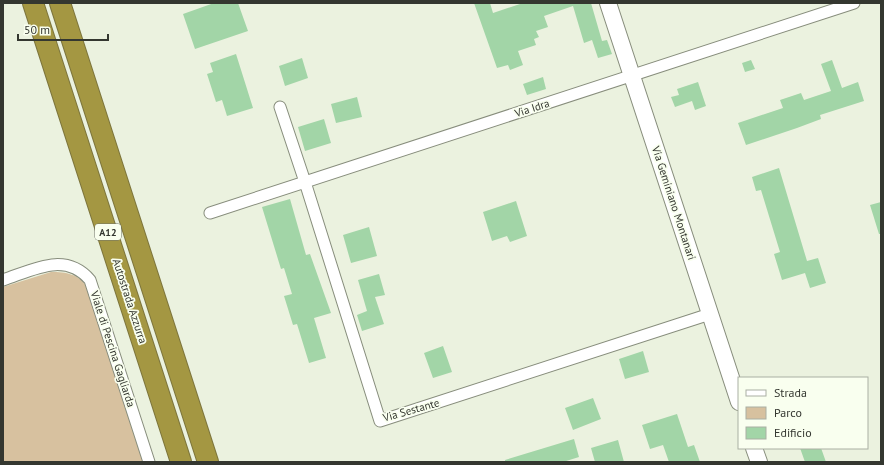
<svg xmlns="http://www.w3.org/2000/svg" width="884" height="465" viewBox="0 0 884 465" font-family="'PT Sans',sans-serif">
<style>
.green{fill:#d7c19f}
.building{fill:#a2d5a7}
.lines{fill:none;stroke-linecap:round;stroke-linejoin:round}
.street-casing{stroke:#878d7c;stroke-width:13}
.secondary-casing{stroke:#878d7c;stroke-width:18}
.highway-casing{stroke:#7d753c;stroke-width:22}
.street{stroke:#fff;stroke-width:11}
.secondary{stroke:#fff;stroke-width:16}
.highway{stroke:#a49742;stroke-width:20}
.labels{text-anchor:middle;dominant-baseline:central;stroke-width:3.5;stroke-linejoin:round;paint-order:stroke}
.shield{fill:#f9ffef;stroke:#6f7369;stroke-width:1}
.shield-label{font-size:10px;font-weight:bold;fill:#343730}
.street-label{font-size:11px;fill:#343730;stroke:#f9ffef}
</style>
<rect width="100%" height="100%" fill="#ebf2df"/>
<!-- green -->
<path class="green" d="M 51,272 C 66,272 79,274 87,287 L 143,462 L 3,462 L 3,287 Z"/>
<!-- building -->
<path class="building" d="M 214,3 L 238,3 L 248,31 L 195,49 L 183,14 Z
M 474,3 L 490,3 L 493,13 L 523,3 L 591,3 L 602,41 L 607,40 L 612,54 L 598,58 L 592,40 L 584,43 L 573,6 L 544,16 L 548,27 L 536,31 L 539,37 L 534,39 L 536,45 L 518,51 L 523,65 L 510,70 L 508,65 L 497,68 Z
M 236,54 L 253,108 L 227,116 L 222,100 L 216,102 L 207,74 L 213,72 L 210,63 Z
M 302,58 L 308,78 L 285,86 L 279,66 Z
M 751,60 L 755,69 L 745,72 L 742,63 Z
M 832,60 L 842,88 L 858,82 L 864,101 L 820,115 L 821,119 L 797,128 L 746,145 L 738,123 L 783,108 L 780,100 L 801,93 L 804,100 L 831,91 L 821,64 Z
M 543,77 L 546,89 L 527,95 L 523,84 Z
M 698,82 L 706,106 L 695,110 L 692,101 L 675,107 L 671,97 L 679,95 L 677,89 Z
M 357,97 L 362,117 L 336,123 L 331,104 Z
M 324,119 L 331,143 L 305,151 L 298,127 Z
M 779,168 L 807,261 L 818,258 L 826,283 L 810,288 L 805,273 L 782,280 L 774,254 L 780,252 L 761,190 L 756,191 L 752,177 Z
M 290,199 L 306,255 L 310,254 L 331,313 L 314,318 L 326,358 L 309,363 L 297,324 L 293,325 L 284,296 L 292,294 L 284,268 L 281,269 L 262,207 Z
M 516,201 L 527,236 L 510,242 L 507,236 L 492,241 L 483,212 Z
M 881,202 L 881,234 L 879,234 L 870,205 Z
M 369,227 L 377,256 L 351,263 L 343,235 Z
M 379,274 L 385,295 L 375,297 L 384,324 L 362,331 L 357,315 L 367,311 L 358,280 Z
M 443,346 L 452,372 L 433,378 L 424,353 Z
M 643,351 L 649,372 L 625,379 L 619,359 Z
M 593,398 L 601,419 L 573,430 L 565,408 Z
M 677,414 L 688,447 L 694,445 L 700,462 L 669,462 L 663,445 L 650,449 L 642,425 Z
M 574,439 L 579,457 L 563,462 L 505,462 L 505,460 Z
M 618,440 L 624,462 L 595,462 L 591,448 Z
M 800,448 L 821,448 L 826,462 L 805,462 Z"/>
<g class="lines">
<!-- street casing -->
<g class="street-casing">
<path id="street" d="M 280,107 L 305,182 L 380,421 L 710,314
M 210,213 L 854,3
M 3,280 C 33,270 65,251 90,280 L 149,462"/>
</g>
<!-- secondary casing -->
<g class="secondary-casing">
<path id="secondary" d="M 608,3 L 739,402
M 754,448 L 759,462"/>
</g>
<!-- highway casing -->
<g class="highway-casing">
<path id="highway" d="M 33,3 L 181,462
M 60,3 L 208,462"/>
</g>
<!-- street -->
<use href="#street" class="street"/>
<!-- secondary -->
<use href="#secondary" class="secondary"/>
<!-- highway -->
<use href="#highway" class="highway"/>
</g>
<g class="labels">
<!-- shield labels -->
<rect class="shield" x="95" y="224" width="26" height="16" rx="3"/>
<g class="shield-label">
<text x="108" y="232">A12</text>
</g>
<!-- street labels -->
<g class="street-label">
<text transform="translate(532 108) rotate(-18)">Via Idra</text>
<text transform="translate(674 203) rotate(72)">Via Geminiano Montanari</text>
<text transform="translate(130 301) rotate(72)">Autostrada Azzurra</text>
<text transform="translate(113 349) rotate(72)">Viale di Pescina Gagliarda</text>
<text transform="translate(411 410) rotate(-16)">Via Sestante</text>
</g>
</g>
<!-- border -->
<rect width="884" height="465" fill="none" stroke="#343730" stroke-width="8"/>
<!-- legend -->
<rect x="738" y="377" width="130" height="72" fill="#f9ffef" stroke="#aaafa3"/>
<rect x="746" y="390" width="20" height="6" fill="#ffffff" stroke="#aaafa3"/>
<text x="774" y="397" font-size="12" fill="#343730">Strada</text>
<rect x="746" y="407" width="20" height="12" fill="#d7c19f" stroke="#aaafa3"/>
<text x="774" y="417" font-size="12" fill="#343730">Parco</text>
<rect x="746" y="427" width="20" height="12" fill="#a2d5a7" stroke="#aaafa3"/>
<text x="774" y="437" font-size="12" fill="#343730">Edificio</text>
<!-- scale -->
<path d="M18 34v6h90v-6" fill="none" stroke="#343730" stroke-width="2"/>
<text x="24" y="34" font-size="12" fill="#343730" stroke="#f9ffef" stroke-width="3" paint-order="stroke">50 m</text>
</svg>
